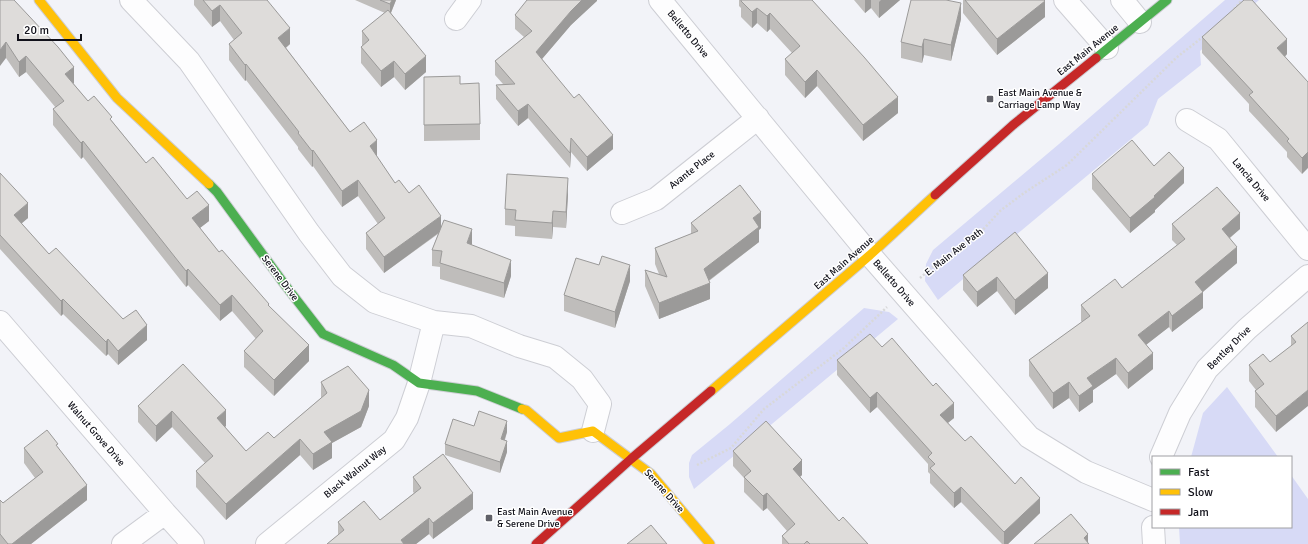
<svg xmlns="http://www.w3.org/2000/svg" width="1308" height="544" viewBox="0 0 1308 544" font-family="Signika,sans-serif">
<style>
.green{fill:#d7daf6}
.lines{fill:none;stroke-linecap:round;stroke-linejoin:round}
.street-casing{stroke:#cdced4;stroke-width:24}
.fast-casing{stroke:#cdced4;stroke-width:11}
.slow-casing{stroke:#cdced4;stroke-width:11}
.jam-casing{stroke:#cdced4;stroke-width:11}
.path{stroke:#d8d8d9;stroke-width:2.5;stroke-dasharray:2 2;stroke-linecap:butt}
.street{stroke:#fdfdfe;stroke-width:22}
.fast{stroke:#4caf50;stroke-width:9}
.slow{stroke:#ffc107;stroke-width:9}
.jam{stroke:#c62828;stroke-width:9}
.wall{fill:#bfbdbb}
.shaded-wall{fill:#9b9a99}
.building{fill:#dedcda;stroke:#9b9a99}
.poi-dot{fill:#606068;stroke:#fff;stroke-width:1.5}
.labels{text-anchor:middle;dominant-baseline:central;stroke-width:3;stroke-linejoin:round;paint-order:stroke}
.street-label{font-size:10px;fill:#11111a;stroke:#fff}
.poi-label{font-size:10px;fill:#11111a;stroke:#fff;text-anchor:start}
</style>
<rect width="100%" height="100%" fill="#f2f3f8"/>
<!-- green -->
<path class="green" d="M 1225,0 L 1259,0 L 1200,51 L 1201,65 L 1158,99 L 1148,125 L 938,300 L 925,281 L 926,264 L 933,250 L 1059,144 Z
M 864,308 L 889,312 L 898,319 L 694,489 L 689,477 L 689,463 L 692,455 L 730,424 Z
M 1227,387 L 1278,457 L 1191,457 L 1203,413 Z
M 1291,475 L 1308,499 L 1308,544 L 1180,544 L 1179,527 L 1291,527 Z"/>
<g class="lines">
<!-- street casing -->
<g class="street-casing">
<path id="street" d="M 131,0 L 189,61 L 309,233 L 342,276 L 375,302 L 434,322 L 471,326 L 519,346 L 555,357 L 582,379 L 600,404 L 593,431
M 660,0 L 870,255 L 1029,437 L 1086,472 L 1153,500
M 1065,0 L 1107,48
M 1122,0 L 1140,22
M 456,19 L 470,0
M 1187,120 L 1218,139 L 1308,249
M 622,213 L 656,199 L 758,118
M 0,322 L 165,513 L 193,544
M 1161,457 L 1180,413 L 1207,369 L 1247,329 L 1308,276
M 1153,527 L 1154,544
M 123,544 L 165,513
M 267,544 L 394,440 L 407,418 L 419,383 L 434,322"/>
</g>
<!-- fast casing -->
<g class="fast-casing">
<path id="fast" d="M 1096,58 L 1167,0
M 209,184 L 217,192 L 285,285 L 323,334 L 393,365 L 419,383 L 477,391 L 522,409"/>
</g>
<!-- slow casing -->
<g class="slow-casing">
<path id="slow" d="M 39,0 L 117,98 L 209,184
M 711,391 L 870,255 L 935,195
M 522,409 L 526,410 L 559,438 L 593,431 L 651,474 L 710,544"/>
</g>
<!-- jam casing -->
<g class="jam-casing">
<path id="jam" d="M 935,195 L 1013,125 L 1096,58
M 536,544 L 631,459 L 711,391"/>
</g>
<!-- path -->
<path class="path" d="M 1234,9 L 1242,0
M 920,278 L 935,265 L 981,232 L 1000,211 L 1024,193 L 1067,165 L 1176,58 L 1204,36
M 697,465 L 731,448 L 764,409 L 844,348 L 887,307"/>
<!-- street -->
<use href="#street" class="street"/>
<!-- fast -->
<use href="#fast" class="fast"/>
<!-- slow -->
<use href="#slow" class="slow"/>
<!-- jam -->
<use href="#jam" class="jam"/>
</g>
<!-- wall -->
<path class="wall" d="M 0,0 L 74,83 L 73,83 L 88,101 L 112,121 L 146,163 L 187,199 L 209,221 L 200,228 L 219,252 L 269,306 L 309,361 L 274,396 L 244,367 L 244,351 L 256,339 L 232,311 L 220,321 L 188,285 L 186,287 L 83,157 L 81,159 L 53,125 L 53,109 L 56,108 L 26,72 L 19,77 L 6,58 Z
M 194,0 L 267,0 L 290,44 L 286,48 L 350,132 L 377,156 L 377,157 L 395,183 L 409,193 L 441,226 L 472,245 L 511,276 L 504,298 L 440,279 L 440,267 L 432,266 L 432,250 L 438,234 L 384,273 L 366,249 L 366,233 L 378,224 L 358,196 L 342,207 L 313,166 L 312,167 L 298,149 L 298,147 L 246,80 L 245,81 L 229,60 L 229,44 L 234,40 L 220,21 L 212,27 L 194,5 Z
M 355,0 L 396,0 L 391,13 L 426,72 L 405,90 L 394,77 L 381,87 L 361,63 L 361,47 L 362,46 L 362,31 L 385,13 Z
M 597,0 L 571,25 L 542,59 L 613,149 L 587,171 L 571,152 L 570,168 L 528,118 L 518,126 L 496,99 L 496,85 L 503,84 L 495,75 L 495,61 L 524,37 L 515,29 L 515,15 Z
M 739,0 L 812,0 L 898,113 L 863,141 L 817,86 L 805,98 L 785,75 L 785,59 L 792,53 L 770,29 L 767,32 L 757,23 L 752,28 L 741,17 L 741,8 L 739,6 Z
M 854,0 L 900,0 L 879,18 L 871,8 L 865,13 Z
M 963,0 L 1044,0 L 1045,17 L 997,55 L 963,13 Z
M 961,19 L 951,61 L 924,55 L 922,63 L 901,58 L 901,42 Z
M 1202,37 L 1287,54 L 1285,57 L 1308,82 L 1302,174 L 1287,157 L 1287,152 L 1249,111 L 1249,104 L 1202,53 Z
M 460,84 L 480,124 L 480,140 L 424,141 L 424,93 Z
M 1154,166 L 1184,183 L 1155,210 L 1155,212 L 1130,233 L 1092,189 L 1092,174 Z
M 0,173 L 28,218 L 21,223 L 49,254 L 123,319 L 147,340 L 118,365 L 108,354 L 106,356 L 63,314 L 61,316 L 0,249 Z
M 568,194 L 566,228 L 553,227 L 552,239 L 515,236 L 515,226 L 505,225 L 505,209 Z
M 691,223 L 761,228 L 759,230 L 759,242 L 709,281 L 710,299 L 659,319 L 645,286 L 645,270 L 659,274 L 655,264 L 655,248 L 691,234 Z
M 1172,224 L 1240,229 L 1230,238 L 1237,263 L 1203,292 L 1203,308 L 1172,332 L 1169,327 L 1146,345 L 1153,369 L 1128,389 L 1116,374 L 1093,390 L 1093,402 L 1079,412 L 1069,398 L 1053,409 L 1029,376 L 1029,360 L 1082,322 L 1081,321 L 1081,305 L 1122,288 L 1177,245 L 1172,240 Z
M 1048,273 L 1048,288 L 1015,315 L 997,291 L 977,307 L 963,290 L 963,275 Z
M 630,281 L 615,328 L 564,311 L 564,295 Z
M 1308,322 L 1276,432 L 1255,407 L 1255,391 L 1256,390 L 1249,381 L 1249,365 L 1270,362 L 1291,346 L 1291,336 Z
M 882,347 L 954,418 L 948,423 L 965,441 L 1040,513 L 1008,544 L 1002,544 L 961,502 L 954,508 L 930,483 L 930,474 L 928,472 L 928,464 L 877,407 L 870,413 L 837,375 L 837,360 Z
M 183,364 L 226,426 L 225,427 L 246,451 L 274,438 L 321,398 L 321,382 L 369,406 L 361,427 L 332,443 L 332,458 L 313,470 L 300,455 L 226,520 L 196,487 L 196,471 L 205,463 L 172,427 L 156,442 L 138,422 L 138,406 Z
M 474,426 L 507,432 L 505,440 L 507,452 L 500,473 L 445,455 L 445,444 Z
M 58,447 L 87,500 L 31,544 L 0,544 L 0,500 L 3,503 L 35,478 L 24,463 L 24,448 Z
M 733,451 L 802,475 L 800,477 L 839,521 L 868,544 L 782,544 L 782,536 L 787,531 L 767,508 L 763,511 L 744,492 L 744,478 L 733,466 Z
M 413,477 L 473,509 L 433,539 L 429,534 L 416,544 L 327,544 L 338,535 L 338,522 L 380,520 L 414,493 L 413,492 Z"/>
<!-- shaded-wall -->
<path class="shaded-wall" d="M 392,0 L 396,0 L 390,15 L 390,4 Z
M 582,0 L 597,0 L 597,1 L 571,25 L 536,66 L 536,52 L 571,11 Z
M 865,0 L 871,0 L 871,8 L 865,13 Z
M 881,0 L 900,0 L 879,18 L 879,2 Z
M 1045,1 L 1045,17 L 997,55 L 997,39 Z
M 961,3 L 961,19 L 951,61 L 951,45 Z
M 220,5 L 220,21 L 212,27 L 212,11 Z
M 757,8 L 757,23 L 752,28 L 752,12 Z
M 770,13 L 770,29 L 767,32 L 767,16 Z
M 290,28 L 290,44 L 278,54 L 278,38 Z
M 924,39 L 924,55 L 922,63 L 922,47 Z
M 1287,39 L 1287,54 L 1277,64 L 1277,48 Z
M 6,42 L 6,58 L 0,66 L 0,50 Z
M 26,56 L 26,72 L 19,77 L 19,62 Z
M 426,56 L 426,72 L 405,90 L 405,74 Z
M 394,61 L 394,77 L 381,87 L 381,71 Z
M 246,64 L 246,80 L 245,81 L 245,65 Z
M 74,67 L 74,83 L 65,90 L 65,74 Z
M 817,70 L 817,86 L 805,98 L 805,82 Z
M 898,97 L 898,113 L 863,141 L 863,125 Z
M 528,104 L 528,118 L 518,126 L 518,111 Z
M 613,135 L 613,149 L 587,171 L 587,157 Z
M 571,138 L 571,152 L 570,168 L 570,153 Z
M 377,140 L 377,156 L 370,162 L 370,146 Z
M 83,141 L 83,157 L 81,159 L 81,143 Z
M 313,150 L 313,166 L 312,167 L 312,151 Z
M 1308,152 L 1308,168 L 1302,174 L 1302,158 Z
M 1184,168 L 1184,183 L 1155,210 L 1155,212 L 1130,233 L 1130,218 Z
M 568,178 L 568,194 L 566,228 L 566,212 Z
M 358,180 L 358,196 L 342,207 L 342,191 Z
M 28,203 L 28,218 L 14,230 L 14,215 Z
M 209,205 L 209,221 L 192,234 L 192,218 Z
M 553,211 L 553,227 L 552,239 L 552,223 Z
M 761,212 L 761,228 L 759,230 L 759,242 L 704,284 L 704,269 L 753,218 Z
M 1240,213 L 1240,229 L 1222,244 L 1222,229 Z
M 441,216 L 441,231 L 384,273 L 384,257 Z
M 472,229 L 472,245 L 467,243 Z
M 1237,247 L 1237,263 L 1199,295 L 1203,292 L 1203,308 L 1172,332 L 1172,316 L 1195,282 Z
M 511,260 L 511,276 L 504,298 L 504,283 Z
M 630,265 L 630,281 L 615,328 L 615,312 Z
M 188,269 L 188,285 L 186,287 L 186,271 Z
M 1048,273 L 1048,288 L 1015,315 L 1015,300 Z
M 997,277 L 997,291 L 977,307 L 977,292 Z
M 710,283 L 710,299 L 659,319 L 659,303 Z
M 232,295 L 232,311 L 220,321 L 220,305 Z
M 63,299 L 63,314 L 61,316 L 61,301 Z
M 1169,311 L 1169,327 L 1138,351 L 1138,335 Z
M 147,325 L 147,340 L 118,365 L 118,351 Z
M 108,339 L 108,354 L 106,356 L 106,342 Z
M 309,345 L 309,361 L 274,396 L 274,380 Z
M 1153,353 L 1153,369 L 1128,389 L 1128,373 Z
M 1116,358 L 1116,374 L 1093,390 L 1093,402 L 1079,412 L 1079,396 L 1087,378 Z
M 1069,382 L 1069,398 L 1053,409 L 1053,393 Z
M 369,390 L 369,406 L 361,427 L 332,443 L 332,458 L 313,470 L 313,454 L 324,432 Z
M 1308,390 L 1308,406 L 1276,432 L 1276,416 Z
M 877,392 L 877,407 L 870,413 L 870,398 Z
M 954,403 L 954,418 L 940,429 L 940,415 Z
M 226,410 L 226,426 L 217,434 L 217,418 Z
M 172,411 L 172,427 L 156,442 L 156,426 Z
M 507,421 L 507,432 L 501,450 L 501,439 Z
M 300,439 L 300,455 L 226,520 L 226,504 Z
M 507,441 L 507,452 L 500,473 L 500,462 Z
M 802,460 L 802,475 L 793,483 L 793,469 Z
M 87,485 L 87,500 L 31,544 L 12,544 Z
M 961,487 L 961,502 L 954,508 L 954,493 Z
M 473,493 L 473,509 L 433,539 L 433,523 Z
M 767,493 L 767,508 L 763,511 L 763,496 Z
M 1040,498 L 1040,513 L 1008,544 L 1004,544 L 1004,532 Z
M 429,518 L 429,534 L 416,544 L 401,544 L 401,540 Z
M 1088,534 L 1088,544 L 1084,538 Z"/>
<!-- building -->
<path class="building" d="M 0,0 L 14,0 L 58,47 L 74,67 L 65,74 L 88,101 L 94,96 L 112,117 L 110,119 L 146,163 L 153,157 L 187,199 L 197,191 L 209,205 L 192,218 L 219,252 L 222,250 L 269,304 L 268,305 L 309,345 L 274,380 L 244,351 L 263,331 L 232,295 L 220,305 L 188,269 L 186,271 L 83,141 L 81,143 L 53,109 L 64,101 L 26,56 L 19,62 L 6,42 L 0,50 Z
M 203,0 L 267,0 L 290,28 L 278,38 L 350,132 L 364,122 L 377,140 L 370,146 L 395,183 L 399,180 L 409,193 L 419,185 L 441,216 L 384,257 L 366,233 L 385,218 L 358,180 L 342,191 L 313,150 L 312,151 L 298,133 L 299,132 L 246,64 L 245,65 L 229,44 L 242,33 L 220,5 L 212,11 Z
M 380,0 L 392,0 L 390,4 Z
M 527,0 L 582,0 L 571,11 L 536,52 L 574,98 L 579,94 L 613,135 L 587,157 L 571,138 L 570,153 L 528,104 L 518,111 L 496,85 L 515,84 L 495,61 L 532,31 L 515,15 Z
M 741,0 L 812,0 L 864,57 L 898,97 L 863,125 L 817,70 L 805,82 L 785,59 L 800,46 L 770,13 L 767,16 L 757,8 L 752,12 L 741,1 Z
M 911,0 L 946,0 L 961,3 L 951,45 L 924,39 L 922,47 L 901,42 Z
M 965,0 L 1044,0 L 1045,1 L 997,39 Z
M 1244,0 L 1252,0 L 1287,39 L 1277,48 L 1308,82 L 1308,152 L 1302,158 L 1287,141 L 1289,139 L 1249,95 L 1253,92 L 1202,37 Z
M 388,10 L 426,56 L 405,74 L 394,61 L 381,71 L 361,47 L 369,40 L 362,31 Z
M 460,76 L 460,84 L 479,83 L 480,124 L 424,125 L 424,77 Z
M 1132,140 L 1154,166 L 1169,152 L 1184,168 L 1154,196 L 1155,197 L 1130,218 L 1092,174 Z
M 0,173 L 28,203 L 14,215 L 49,254 L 56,248 L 123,319 L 136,310 L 147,325 L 118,351 L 108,339 L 106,342 L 63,299 L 61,301 L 0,235 Z
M 507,174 L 568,178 L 566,212 L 553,211 L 552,223 L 515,220 L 516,210 L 505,209 Z
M 740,185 L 761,212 L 753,218 L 759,227 L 704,269 L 710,283 L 659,303 L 645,270 L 667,277 L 655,248 L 698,231 L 691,223 Z
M 1217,187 L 1240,213 L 1222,229 L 1237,247 L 1195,282 L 1203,292 L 1172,316 L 1169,311 L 1138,335 L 1153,353 L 1128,373 L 1116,358 L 1087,378 L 1093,386 L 1079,396 L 1069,382 L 1053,393 L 1029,360 L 1090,316 L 1081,305 L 1115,279 L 1122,288 L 1185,239 L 1172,224 Z
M 444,220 L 472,229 L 467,243 L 511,260 L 504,283 L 440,263 L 442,251 L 432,250 Z
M 1015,232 L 1048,273 L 1015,300 L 997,277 L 977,292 L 963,275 Z
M 602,256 L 630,265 L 615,312 L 564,295 L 576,258 L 599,265 Z
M 1308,322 L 1308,390 L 1276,416 L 1255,391 L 1264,384 L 1249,365 L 1263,354 L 1270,362 L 1296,342 L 1291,336 Z
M 870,334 L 882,347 L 892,338 L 933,386 L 936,383 L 954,403 L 940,415 L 965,441 L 971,436 L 1015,484 L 1021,477 L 1040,498 L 1004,532 L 961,487 L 954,493 L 930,468 L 935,464 L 928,457 L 932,453 L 877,392 L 870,398 L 837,360 Z
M 183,364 L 226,410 L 217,418 L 246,451 L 268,432 L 274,438 L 327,393 L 321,382 L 348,366 L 369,390 L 361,411 L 324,432 L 332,442 L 313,454 L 300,439 L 226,504 L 196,471 L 213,456 L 172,411 L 156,426 L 138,406 Z
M 479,411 L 507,421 L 501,439 L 507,441 L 500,462 L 445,444 L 453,419 L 474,426 Z
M 766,421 L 802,460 L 793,469 L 839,521 L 843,517 L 868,544 L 810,544 L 807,541 L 804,544 L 789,544 L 782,536 L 795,524 L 767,493 L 763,496 L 744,477 L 751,471 L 733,451 Z
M 47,430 L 58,444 L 56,445 L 87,485 L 12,544 L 8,544 L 0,534 L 0,500 L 3,503 L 43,472 L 24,448 Z
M 443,454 L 473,493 L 433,523 L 429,518 L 401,540 L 404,544 L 327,544 L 344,530 L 338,522 L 364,501 L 380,520 L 421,488 L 413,477 Z
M 1071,514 L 1088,534 L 1084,538 L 1089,544 L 1034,544 Z
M 651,525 L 667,544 L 627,544 Z"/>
<!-- markers -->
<g class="poi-dot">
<rect x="986" y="95" width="8" height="8" rx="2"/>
<rect x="485" y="514" width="8" height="8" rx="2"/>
</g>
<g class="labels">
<!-- street labels -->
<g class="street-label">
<text transform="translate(688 34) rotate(50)">Belletto Drive</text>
<text transform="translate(1088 50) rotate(-39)">East Main Avenue</text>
<text transform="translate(692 170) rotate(-38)">Avante Place</text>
<text transform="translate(1251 180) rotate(50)">Lancia Drive</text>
<text transform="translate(954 252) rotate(-38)">E. Main Ave Path</text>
<text transform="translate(844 263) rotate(-41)">East Main Avenue</text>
<text transform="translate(280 278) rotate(53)">Serene Drive</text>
<text transform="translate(894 283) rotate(49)">Belletto Drive</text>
<text transform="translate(1229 348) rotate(-45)">Bentley Drive</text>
<text transform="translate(96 434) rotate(49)">Walnut Grove Drive</text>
<text transform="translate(355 472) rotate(-39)">Black Walnut Way</text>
<text transform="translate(664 491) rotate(48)">Serene Drive</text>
</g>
<!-- poi labels -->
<g class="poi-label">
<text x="998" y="93">East Main Avenue &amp;<tspan x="998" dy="12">Carriage Lamp Way</tspan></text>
<text x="497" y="512">East Main Avenue<tspan x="497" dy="12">&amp; Serene Drive</tspan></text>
</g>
</g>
<!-- legend -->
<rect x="1152" y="456" width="140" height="72" fill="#ffffff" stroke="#a0a0a3"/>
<rect x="1160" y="469" width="20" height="6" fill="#4caf50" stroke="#a0a0a3"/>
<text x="1188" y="476" font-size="12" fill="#11111a">Fast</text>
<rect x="1160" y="489" width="20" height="6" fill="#ffc107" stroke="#a0a0a3"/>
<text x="1188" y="496" font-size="12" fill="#11111a">Slow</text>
<rect x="1160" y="509" width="20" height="6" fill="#c62828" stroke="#a0a0a3"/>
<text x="1188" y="516" font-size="12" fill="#11111a">Jam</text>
<!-- scale -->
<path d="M18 34v6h63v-6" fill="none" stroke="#11111a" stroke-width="2"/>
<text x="24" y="34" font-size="12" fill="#11111a" stroke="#ffffff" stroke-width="3" paint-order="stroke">20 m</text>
</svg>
